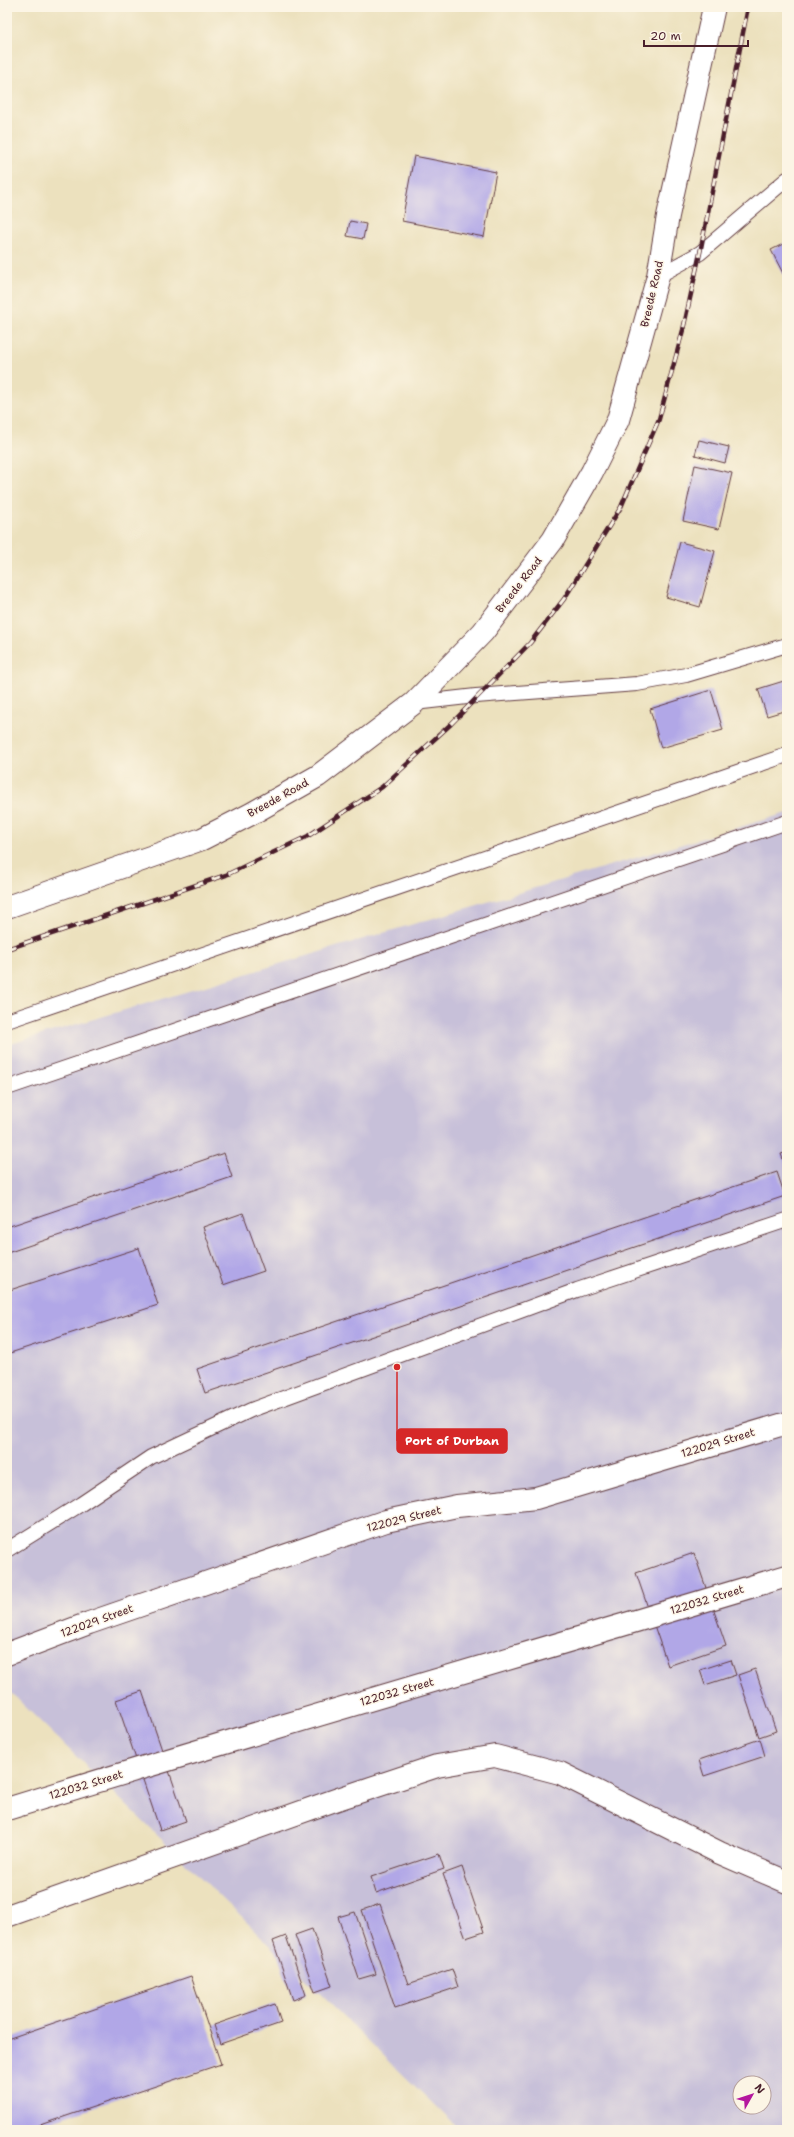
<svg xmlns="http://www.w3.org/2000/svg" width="794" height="2137" viewBox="0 0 794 2137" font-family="'Shantell Sans',sans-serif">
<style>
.industrial{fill:#c7c0d9;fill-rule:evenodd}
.building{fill:#b1a7e7}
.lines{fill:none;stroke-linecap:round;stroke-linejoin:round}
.lane-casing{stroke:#623c41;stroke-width:16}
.street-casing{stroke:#623c41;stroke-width:24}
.lane{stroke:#fff;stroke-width:14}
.street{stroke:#fff;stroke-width:22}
.rail-casing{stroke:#4a1f2b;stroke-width:4.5}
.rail{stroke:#fcf5e5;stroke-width:3;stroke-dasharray:9;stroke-linecap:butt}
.labels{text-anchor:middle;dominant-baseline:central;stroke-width:3;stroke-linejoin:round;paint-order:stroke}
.street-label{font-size:11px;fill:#4a1f2b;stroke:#fcf5e5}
.leader{fill:none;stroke:#d62828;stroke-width:1.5}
.callout-dot{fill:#d62828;stroke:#fcf5e5;stroke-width:1.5}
.callout{fill:#d62828;stroke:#d62828;stroke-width:1.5}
.callout-label{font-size:12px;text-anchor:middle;font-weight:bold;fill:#fff}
</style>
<rect width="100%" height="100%" fill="#fcf5e5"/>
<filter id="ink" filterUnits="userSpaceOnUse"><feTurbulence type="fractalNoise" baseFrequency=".025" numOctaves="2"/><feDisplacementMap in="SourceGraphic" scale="8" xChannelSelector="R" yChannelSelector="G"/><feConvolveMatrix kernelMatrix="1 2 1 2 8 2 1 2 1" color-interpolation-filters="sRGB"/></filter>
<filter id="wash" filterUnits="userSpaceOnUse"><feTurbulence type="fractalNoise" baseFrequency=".012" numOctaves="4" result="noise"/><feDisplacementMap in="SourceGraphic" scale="16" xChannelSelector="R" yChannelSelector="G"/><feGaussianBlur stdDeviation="0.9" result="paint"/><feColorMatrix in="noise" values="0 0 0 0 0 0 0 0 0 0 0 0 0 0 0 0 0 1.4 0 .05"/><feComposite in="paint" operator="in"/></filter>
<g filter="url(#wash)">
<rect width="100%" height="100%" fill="#ece1be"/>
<!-- industrial -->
<path class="industrial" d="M 787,813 L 787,2130 L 460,2130 L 7,1689 L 7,1045 ZM 740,2083 L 764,2083 L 764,2107 L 740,2107 Z"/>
<g id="blocks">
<!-- building -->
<path class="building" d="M 414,156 L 496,172 L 484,237 L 402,221 Z
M 350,221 L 366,224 L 363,239 L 347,236 Z
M 787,242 L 787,281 L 771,250 Z
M 699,440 L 729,447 L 725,463 L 695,455 Z
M 695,465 L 732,473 L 719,529 L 683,521 Z
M 680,542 L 715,551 L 700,607 L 666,597 Z
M 787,680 L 787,710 L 767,716 L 758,689 Z
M 711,690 L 723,730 L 661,748 L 650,709 Z
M 787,1152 L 787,1170 L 781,1154 Z
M 224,1153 L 232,1177 L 7,1253 L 7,1227 Z
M 777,1172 L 785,1196 L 205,1393 L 197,1369 Z
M 243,1213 L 264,1271 L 223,1285 L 203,1227 Z
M 139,1248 L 158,1305 L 7,1354 L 7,1291 Z
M 694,1553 L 726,1646 L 668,1666 L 636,1573 Z
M 731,1660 L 736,1675 L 705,1685 L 700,1670 Z
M 755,1669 L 776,1731 L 759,1737 L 738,1675 Z
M 142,1691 L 186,1821 L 160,1830 L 116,1700 Z
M 760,1739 L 765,1756 L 704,1776 L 699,1760 Z
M 439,1854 L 444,1869 L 376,1893 L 371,1877 Z
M 462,1867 L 484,1932 L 466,1938 L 443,1874 Z
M 380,1904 L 408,1984 L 452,1969 L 458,1987 L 395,2008 L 362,1910 Z
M 355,1912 L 376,1974 L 359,1979 L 338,1917 Z
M 312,1929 L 332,1986 L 315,1992 L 295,1935 Z
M 286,1936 L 306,1995 L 293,2000 L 273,1941 Z
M 191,1976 L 221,2064 L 25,2130 L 7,2130 L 7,2039 Z
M 275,2004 L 281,2023 L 220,2044 L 214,2025 Z"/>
</g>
</g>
<g filter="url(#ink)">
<use href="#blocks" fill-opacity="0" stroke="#623c41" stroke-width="1"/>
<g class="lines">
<!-- lane casing -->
<g class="lane-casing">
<path id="lane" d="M 658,276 L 700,253 L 787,179
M 414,703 L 476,696 L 637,684 L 686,675 L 787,645
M 7,1021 L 787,755
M 7,1088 L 787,822
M 7,1550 L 81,1504 L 151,1457 L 251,1410 L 577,1290 L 787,1220"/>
</g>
<!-- street casing -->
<g class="street-casing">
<path id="street" d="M 7,907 L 202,839 L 251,814 L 318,776 L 414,703 L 483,632 L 553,540 L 592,472 L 618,420 L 658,276 L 668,216 L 714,7
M 7,1654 L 89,1623 L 386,1521 L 457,1506 L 536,1498 L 787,1423
M 7,1809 C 266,1729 527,1654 787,1576
M 7,1916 L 338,1799 L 437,1766 L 495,1756 L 560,1773 L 720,1853 L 787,1882"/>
</g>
<!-- lane -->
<use href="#lane" class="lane"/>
<!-- street -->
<use href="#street" class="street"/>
<!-- rail casing -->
<g class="rail-casing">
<path id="rail" d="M 7,949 L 226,875 L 308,836 L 382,787 L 451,724 L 530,643 L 564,599 L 621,507 L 659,419 L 683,330 L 700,253 L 748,7"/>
</g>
<!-- rail -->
<use href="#rail" class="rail"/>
</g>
</g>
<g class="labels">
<!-- street labels -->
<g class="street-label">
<text transform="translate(652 294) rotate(-77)">Breede Road</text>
<text transform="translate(519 585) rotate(-52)">Breede Road</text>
<text transform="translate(278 798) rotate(-29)">Breede Road</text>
<text transform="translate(718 1443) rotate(-17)">122029 Street</text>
<text transform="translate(404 1519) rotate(-14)">122029 Street</text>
<text transform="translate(707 1600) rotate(-17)">122032 Street</text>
<text transform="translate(97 1621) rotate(-20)">122029 Street</text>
<text transform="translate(397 1692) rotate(-16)">122032 Street</text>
<text transform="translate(86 1785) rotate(-17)">122032 Street</text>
</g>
</g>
<!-- callouts -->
<path class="leader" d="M397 1367L397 1441"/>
<circle class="callout-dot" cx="397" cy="1367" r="4"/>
<rect class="callout" x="397" y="1429" width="110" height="24" rx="4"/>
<g class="callout-label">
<text x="452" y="1445">Port of Durban</text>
</g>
<!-- margin -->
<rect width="794" height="2137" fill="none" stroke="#fcf5e5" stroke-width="24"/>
<!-- north arrow -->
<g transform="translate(752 2095) rotate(51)"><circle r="19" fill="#fcf5e5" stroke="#b59f9b"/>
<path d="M0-3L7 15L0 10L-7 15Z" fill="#b5179e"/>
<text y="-6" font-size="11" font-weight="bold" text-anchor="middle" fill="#4a1f2b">N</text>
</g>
<!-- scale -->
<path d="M644 40v6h104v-6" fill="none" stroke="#4a1f2b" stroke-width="2"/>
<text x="650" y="40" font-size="12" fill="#4a1f2b" stroke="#fcf5e5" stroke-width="3" paint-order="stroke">20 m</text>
</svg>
